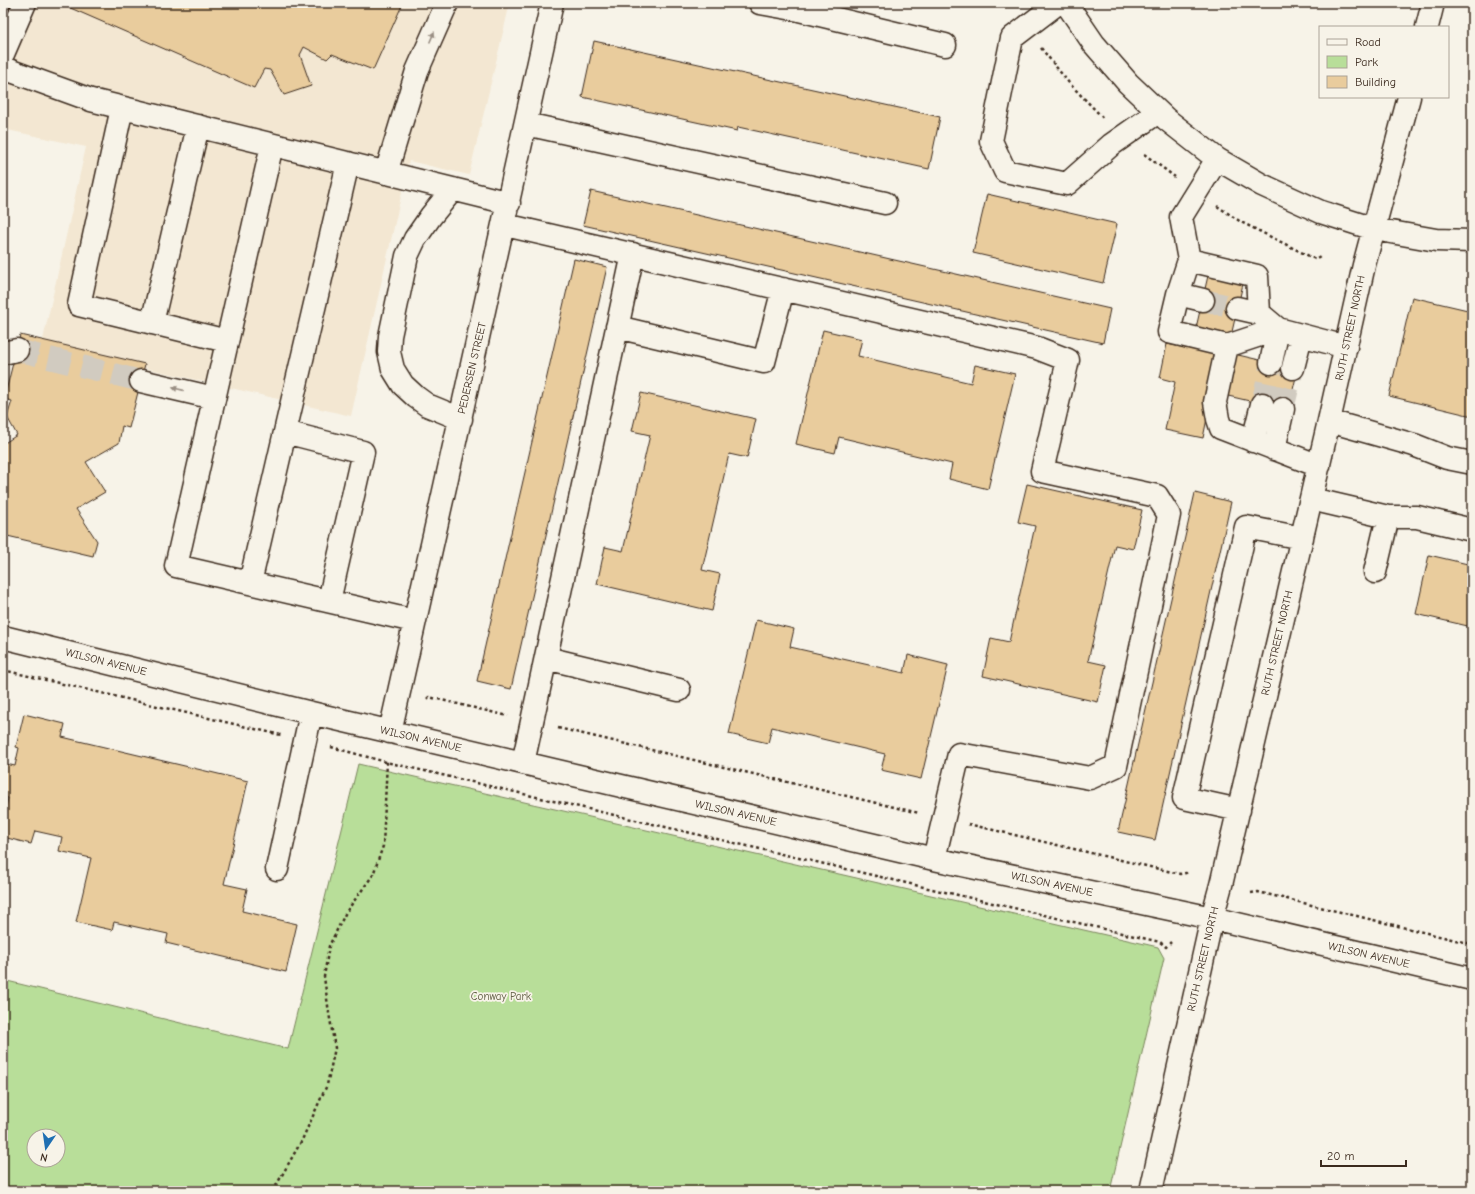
<svg xmlns="http://www.w3.org/2000/svg" width="1475" height="1194" viewBox="0 0 1475 1194" font-family="'Comic Neue',sans-serif">
<style>
.built{fill:#f3e7d2}
.green{fill:#b8de99;stroke:#7a845c;fill-rule:evenodd}
.building{fill:#e9cc9d;stroke:#3b2a1e}
.lines{fill:none;stroke-linecap:round;stroke-linejoin:round}
.minor-tunnel{stroke:#d1cbc0;stroke-width:22;stroke-dasharray:22 11;stroke-linecap:butt}
.minor-casing{stroke:#3b2a1e;stroke-width:25}
.path{stroke:#3b2a1e;stroke-width:2.5;stroke-dasharray:3 3;stroke-linecap:butt}
.minor{stroke:#f7f3e8;stroke-width:22}
.oneway{fill:#998e83}
.labels{text-anchor:middle;dominant-baseline:central;stroke-width:3.5;stroke-linejoin:round;paint-order:stroke}
.street-label{font-size:11px;fill:#3b2a1e;stroke:#f7f3e8}
.park-label{font-size:11px;fill:#5a573d;stroke:#f7f3e8}
</style>
<rect width="100%" height="100%" fill="#f7f3e8"/>
<filter id="ink" filterUnits="userSpaceOnUse"><feTurbulence type="fractalNoise" baseFrequency=".025" numOctaves="2"/><feDisplacementMap in="SourceGraphic" scale="8" xChannelSelector="R" yChannelSelector="G"/><feConvolveMatrix kernelMatrix="1 2 1 2 8 2 1 2 1" color-interpolation-filters="sRGB"/></filter>
<g filter="url(#ink)">
<!-- built -->
<path class="built" d="M 3,3 L 510,3 L 469,175 L 409,161 L 351,416 L 42,344 L 86,147 L 3,129 Z"/>
<!-- green -->
<path class="green" d="M 358,764 L 1158,947 L 1164,958 L 1110,1191 L 3,1191 L 3,980 L 288,1049 ZM 34,1136 L 58,1136 L 58,1160 L 34,1160 Z"/>
<!-- building -->
<path class="building" d="M 3,3 L 11,3 L 3,22 Z
M 59,3 L 403,3 L 373,70 L 332,54 L 327,59 L 304,47 L 300,55 L 311,86 L 284,95 L 270,70 L 264,69 L 254,88 Z
M 594,41 L 940,117 L 929,169 L 738,127 L 737,131 L 582,97 Z
M 591,191 L 1110,309 L 1103,343 L 583,225 Z
M 987,194 L 1117,224 L 1103,283 L 973,253 Z
M 574,259 L 607,267 L 511,689 L 477,681 Z
M 1210,267 L 1245,275 L 1231,336 L 1196,328 Z
M 1412,297 L 1472,311 L 1472,416 L 1389,396 Z
M 823,330 L 862,339 L 858,356 L 971,383 L 975,365 L 1015,374 L 988,489 L 949,479 L 952,464 L 839,437 L 835,453 L 796,444 Z
M 20,335 L 145,364 L 129,428 L 122,426 L 119,443 L 86,462 L 105,492 L 76,509 L 97,541 L 93,556 L 3,535 L 3,444 L 17,435 L 7,417 L 12,401 L 4,399 Z
M 1167,344 L 1220,355 L 1203,438 L 1165,430 L 1175,382 L 1160,378 Z
M 1234,354 L 1298,369 L 1288,410 L 1224,395 Z
M 641,393 L 756,419 L 747,458 L 729,454 L 702,570 L 720,574 L 712,611 L 597,584 L 605,547 L 623,551 L 650,435 L 632,431 Z
M 1027,484 L 1142,510 L 1133,549 L 1115,545 L 1088,661 L 1106,665 L 1098,702 L 983,676 L 991,638 L 1009,642 L 1035,526 L 1018,522 Z
M 1195,493 L 1231,502 L 1155,840 L 1118,832 Z
M 1429,555 L 1472,565 L 1472,627 L 1416,614 Z
M 756,620 L 794,629 L 790,647 L 904,673 L 908,655 L 948,665 L 921,779 L 881,770 L 885,754 L 772,727 L 768,743 L 729,734 Z
M 24,714 L 65,724 L 62,737 L 248,781 L 224,884 L 247,889 L 242,911 L 297,924 L 286,972 L 166,943 L 168,934 L 114,922 L 112,930 L 76,922 L 91,858 L 59,851 L 62,837 L 35,831 L 31,844 L 3,837 L 3,821 L 8,798 L 3,797 L 3,778 L 6,764 L 15,766 L 19,748 L 16,747 Z"/>
<g class="lines">
<!-- minor-tunnel -->
<path class="minor-tunnel" d="M 1203,300 L 1237,308
M 17,350 L 141,381
M 1262,404 L 1271,363
M 1283,409 L 1293,368"/>
<!-- minor casing -->
<g class="minor-casing">
<path id="minor" d="M 760,3 L 799,10 L 945,45
M 1058,3 L 1012,38 L 991,141 L 1005,171 L 1067,184 L 1111,145 L 1158,112
M 1066,3 L 1094,44 L 1128,83 L 1166,119 L 1217,159 L 1262,185 L 1321,212 L 1374,229 L 1436,240 L 1472,241
M 1427,27 L 1433,3
M 3,54 L 25,3
M 3,68 L 91,100 L 509,203
M 122,108 L 79,305 L 227,341
M 526,124 L 885,203
M 272,145 L 176,566 L 414,621
M 1217,159 L 1181,217 L 1189,260 L 1178,294 L 1169,332 L 1227,346
M 386,173 L 417,71 L 447,3
M 453,189 L 431,216 L 415,239 L 407,256 L 390,336 L 389,352 L 393,369 L 403,385 L 416,397 L 427,405 L 461,419
M 505,225 L 1037,348 L 1068,360 L 1042,471 L 1157,496 L 1169,515 L 1116,766 L 1090,778 L 959,754 L 934,859
M 1189,260 L 1257,276 L 1259,313 L 1278,329 L 1271,363
M 1178,294 L 1203,300
M 1237,308 L 1259,313
M 152,323 L 198,126
M 617,327 L 764,362 L 783,289
M 3,353 L 17,350
M 1293,368 L 1301,336
M 141,381 L 214,398
M 1329,421 L 1414,445 L 1447,458 L 1472,463
M 1253,441 L 1262,404
M 1274,449 L 1283,409
M 1319,466 L 1221,428 L 1218,419 L 1215,402 L 1227,346 L 1278,329 L 1346,347
M 1311,499 L 1388,517 L 1375,572
M 1388,517 L 1417,517 L 1472,530
M 250,583 L 285,432
M 329,601 L 363,452 L 285,432 L 348,163
M 3,637 L 311,713 L 523,763 L 934,859 L 1212,918 L 1472,979
M 546,658 L 679,690
M 390,732 C 444,489 500,247 552,3
M 523,763 L 633,254
M 1239,810 L 1184,798 L 1246,527 L 1302,538
M 277,869 L 311,713
M 1151,1191 L 1212,918 L 1221,885 L 1329,421 L 1364,265 L 1409,97"/>
</g>
<!-- path -->
<path class="path" d="M 1041,48 L 1069,83 L 1104,119
M 1144,154 L 1175,177
M 1217,206 L 1241,222 L 1315,259 L 1320,256
M 3,670 L 281,735
M 427,699 L 429,697 L 508,716
M 558,728 L 919,813
M 331,747 L 386,762 L 1160,942 L 1166,947 L 1171,942
M 968,824 L 1180,874 L 1186,873 L 1187,875
M 1251,893 L 1258,892 L 1472,944
M 273,1191 L 302,1140 L 327,1085 L 335,1048 L 329,1013 L 324,977 L 329,946 L 346,912 L 373,875 L 383,846 L 387,761"/>
<!-- minor -->
<use href="#minor" class="minor"/>
</g>
<!-- one-way arrows -->
<defs><path id="oneway-solid" d="M-6-.8H1V-3.2L6.5 0L1 3.2V.8H-6Z"/></defs>
<g class="oneway">
<use href="#oneway-solid" transform="translate(432 37) rotate(-67)"/>
<use href="#oneway-solid" transform="translate(178 389) rotate(-167)"/>
</g>
</g>
<g class="labels">
<!-- street labels -->
<g class="street-label">
<text transform="translate(1350 328) rotate(-78)">RUTH STREET NORTH</text>
<text transform="translate(472 368) rotate(-77)">PEDERSEN STREET</text>
<text transform="translate(1277 643) rotate(-77)">RUTH STREET NORTH</text>
<text transform="translate(106 662) rotate(14)">WILSON AVENUE</text>
<text transform="translate(421 739) rotate(13)">WILSON AVENUE</text>
<text transform="translate(736 813) rotate(13)">WILSON AVENUE</text>
<text transform="translate(1052 884) rotate(12)">WILSON AVENUE</text>
<text transform="translate(1369 955) rotate(13)">WILSON AVENUE</text>
<text transform="translate(1203 959) rotate(-77)">RUTH STREET NORTH</text>
</g>
<!-- park labels -->
<g class="park-label">
<text x="501" y="996">Conway Park</text>
</g>
</g>
<!-- margin -->
<rect width="1475" height="1194" fill="none" stroke="#f7f3e8" stroke-width="16"/>
<rect x="8" y="8" width="1459" height="1178" fill="none" stroke="#3b2a1e" stroke-width="1.5" filter="url(#ink)"/>
<!-- legend -->
<rect x="1319" y="26" width="130" height="72" fill="#f7f3e8" stroke="#aca397"/>
<rect x="1327" y="39" width="20" height="6" fill="#f7f3e8" stroke="#aca397"/>
<text x="1355" y="46" font-size="12" fill="#3b2a1e">Road</text>
<rect x="1327" y="56" width="20" height="12" fill="#b8de99" stroke="#aca397"/>
<text x="1355" y="66" font-size="12" fill="#3b2a1e">Park</text>
<rect x="1327" y="76" width="20" height="12" fill="#e9cc9d" stroke="#aca397"/>
<text x="1355" y="86" font-size="12" fill="#3b2a1e">Building</text>
<!-- north arrow -->
<g transform="translate(46 1148) rotate(193)"><circle r="19" fill="#f7f3e8" stroke="#aca397"/>
<path d="M0-3L7 15L0 10L-7 15Z" fill="#1f6fb2"/>
<text y="-6" font-size="11" font-weight="bold" text-anchor="middle" fill="#3b2a1e">N</text>
</g>
<!-- scale -->
<path d="M1321 1160v6h85v-6" fill="none" stroke="#3b2a1e" stroke-width="2"/>
<text x="1327" y="1160" font-size="12" fill="#3b2a1e" stroke="#f7f3e8" stroke-width="3" paint-order="stroke">20 m</text>
</svg>
